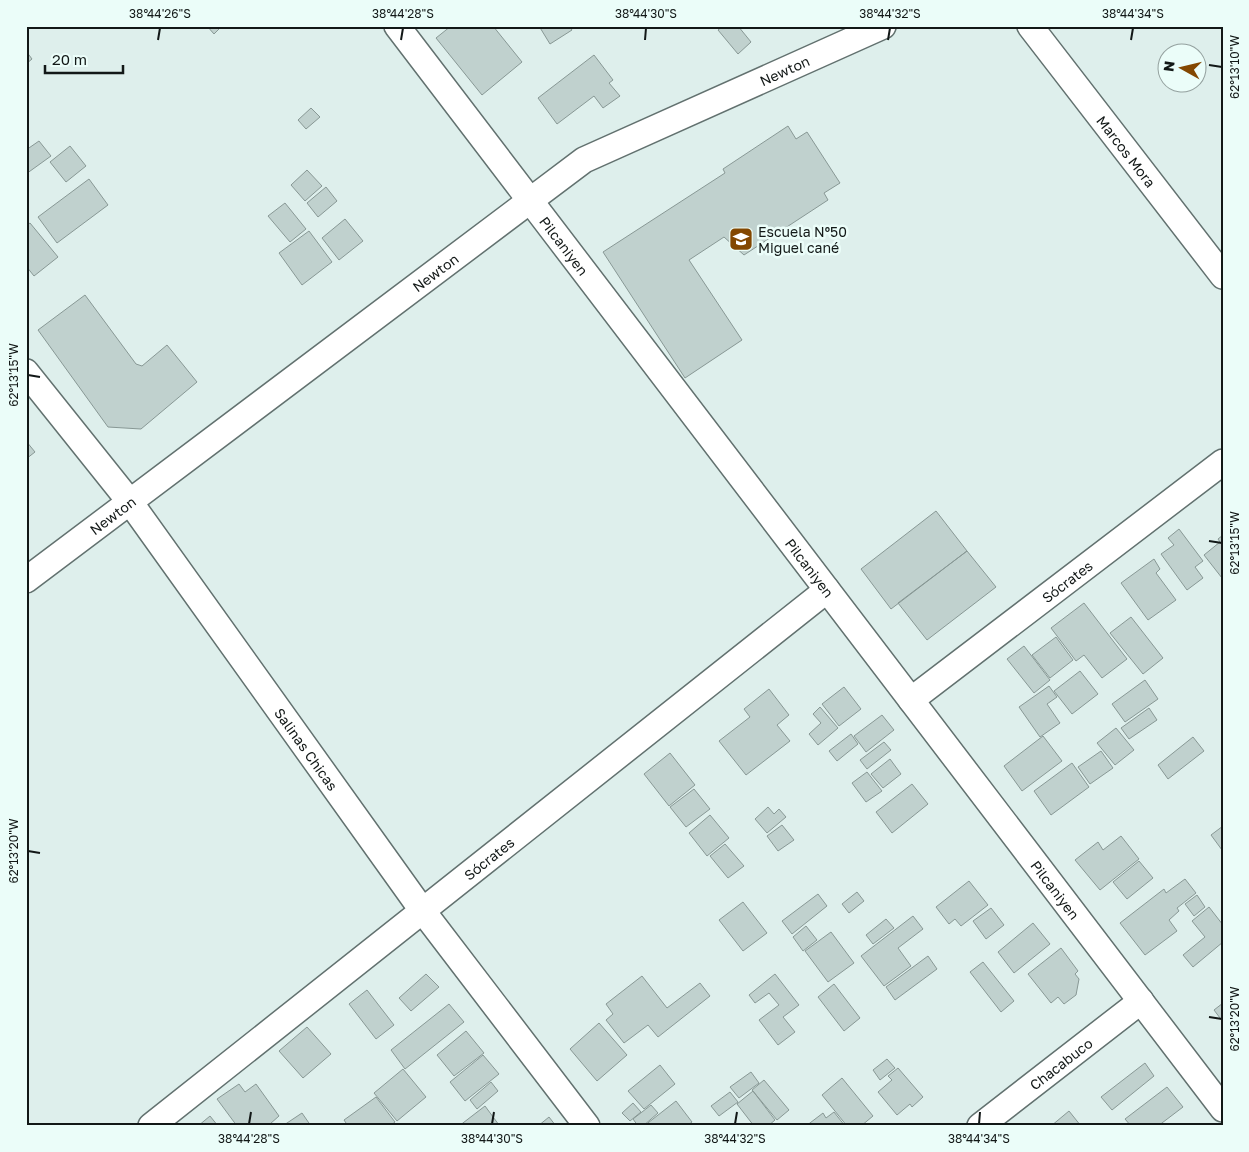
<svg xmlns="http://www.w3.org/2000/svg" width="1249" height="1152" viewBox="0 0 1249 1152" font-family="'Golos Text',sans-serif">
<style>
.building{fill:#c0d1ce;stroke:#889895}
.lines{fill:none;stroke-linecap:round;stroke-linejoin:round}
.street-casing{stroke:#62716f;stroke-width:28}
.street{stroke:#fff;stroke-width:25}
.ticks{fill:none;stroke:#121817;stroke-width:2}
.labels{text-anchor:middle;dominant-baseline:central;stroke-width:5;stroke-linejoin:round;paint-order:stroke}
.street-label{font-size:14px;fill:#121817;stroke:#ebfdf9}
.poi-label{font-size:14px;fill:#121817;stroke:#ebfdf9;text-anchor:start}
.neatline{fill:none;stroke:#121817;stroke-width:2}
.ticks-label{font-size:12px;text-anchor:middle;fill:#121817}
</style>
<rect width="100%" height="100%" fill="#deefec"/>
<!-- building -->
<path class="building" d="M 207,26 L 222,26 L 214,34 Z
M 451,26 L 493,26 L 522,62 L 482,95 L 436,38 Z
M 539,26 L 569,26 L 572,30 L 550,44 Z
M 723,26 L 738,26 L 751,42 L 738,54 L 718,30 Z
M 26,51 L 32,59 L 26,64 Z
M 594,55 L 613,80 L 609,83 L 620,96 L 603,108 L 594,96 L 557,124 L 538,98 Z
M 311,108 L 320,117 L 306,129 L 298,120 Z
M 788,126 L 796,139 L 807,132 L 840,183 L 824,193 L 828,200 L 744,255 L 724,237 L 689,260 L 742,340 L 685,378 L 603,252 L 725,173 L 723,169 Z
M 39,141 L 51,156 L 26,174 L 26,150 Z
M 70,146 L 86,166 L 66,182 L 50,162 Z
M 307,170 L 322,186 L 305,201 L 291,185 Z
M 89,179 L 108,205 L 57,243 L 38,217 Z
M 326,187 L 337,201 L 318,217 L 307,203 Z
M 285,203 L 306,229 L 290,242 L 268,216 Z
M 345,219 L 363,241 L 339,260 L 322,238 Z
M 30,223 L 58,257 L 34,276 L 26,266 L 26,226 Z
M 309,231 L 332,262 L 302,285 L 279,253 Z
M 85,295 L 136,364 L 142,366 L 167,345 L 197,382 L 141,429 L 108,427 L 38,330 Z
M 26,441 L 35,452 L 26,459 Z
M 936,511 L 967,551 L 891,609 L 861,569 Z
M 1179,529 L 1203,561 L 1195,567 L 1203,578 L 1187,590 L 1161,554 L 1174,545 L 1168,538 Z
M 1223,535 L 1223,578 L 1222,578 L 1204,555 L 1220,542 L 1218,539 Z
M 967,551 L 996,587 L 927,640 L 898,603 Z
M 1154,559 L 1160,569 L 1156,573 L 1176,600 L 1148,620 L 1121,583 Z
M 1084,603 L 1127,659 L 1102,678 L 1084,655 L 1076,661 L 1051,628 Z
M 1131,617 L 1163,658 L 1143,674 L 1110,633 Z
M 1056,637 L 1073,660 L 1050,678 L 1032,655 Z
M 1024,646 L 1050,680 L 1034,693 L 1007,659 Z
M 1080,671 L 1098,694 L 1072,714 L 1054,691 Z
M 1145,680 L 1158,699 L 1125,722 L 1112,704 Z
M 1049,686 L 1057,697 L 1047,704 L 1060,723 L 1040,737 L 1019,707 Z
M 844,687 L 861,709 L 839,726 L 822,704 Z
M 769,689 L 789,715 L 777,725 L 790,741 L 746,775 L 719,741 L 750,717 L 744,709 Z
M 820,707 L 838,728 L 818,745 L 809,734 L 821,723 L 813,714 Z
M 1149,708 L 1157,720 L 1129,739 L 1121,728 Z
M 882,715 L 894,730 L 866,752 L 854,736 Z
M 1116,728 L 1134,750 L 1115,765 L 1097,743 Z
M 851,734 L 858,744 L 837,761 L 829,751 Z
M 1043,736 L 1062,761 L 1022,791 L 1004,766 Z
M 1193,737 L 1204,751 L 1168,779 L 1158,765 Z
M 884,742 L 891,750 L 867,769 L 860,760 Z
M 1101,751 L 1113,768 L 1090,784 L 1078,767 Z
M 670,753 L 695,785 L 669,806 L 644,774 Z
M 890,759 L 901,774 L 883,788 L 871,774 Z
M 1072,763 L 1089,787 L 1051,815 L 1034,791 Z
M 867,772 L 882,791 L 866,802 L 852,783 Z
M 912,784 L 928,804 L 892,833 L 876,812 Z
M 694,789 L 710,809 L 686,827 L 670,807 Z
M 768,807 L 774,814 L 779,809 L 786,817 L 767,833 L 755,819 Z
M 710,815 L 729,838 L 707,856 L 689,833 Z
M 782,825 L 794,840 L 778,851 L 767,836 Z
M 1223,826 L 1223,849 L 1222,850 L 1211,835 Z
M 1121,836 L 1139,859 L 1100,890 L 1075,860 L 1098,842 L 1103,850 Z
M 725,844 L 744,866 L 728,878 L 710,856 Z
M 1139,861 L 1153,878 L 1127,899 L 1113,882 Z
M 1185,879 L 1196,893 L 1177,908 L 1179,911 L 1169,920 L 1177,931 L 1145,955 L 1120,923 L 1164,889 L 1166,893 Z
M 969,881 L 988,905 L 961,926 L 955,919 L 949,924 L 936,907 Z
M 857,892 L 864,901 L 849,913 L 842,904 Z
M 818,894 L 827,906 L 792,934 L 782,921 Z
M 1197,895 L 1205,907 L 1194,916 L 1185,904 Z
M 743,902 L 767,933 L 743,951 L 719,920 Z
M 1209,907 L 1223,925 L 1223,942 L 1193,967 L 1183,955 L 1205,937 L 1192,921 Z
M 991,908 L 1004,925 L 986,939 L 973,921 Z
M 913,916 L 923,929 L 898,948 L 911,966 L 884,986 L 861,956 Z
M 886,919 L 894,928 L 873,944 L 866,935 Z
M 1033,923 L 1050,944 L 1014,973 L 998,952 Z
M 806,926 L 817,940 L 803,951 L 793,937 Z
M 831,932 L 854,963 L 828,982 L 805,951 Z
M 1061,948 L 1078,971 L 1075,974 L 1079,979 L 1076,995 L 1064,1004 L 1058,997 L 1051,1003 L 1028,974 Z
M 928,956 L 937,969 L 895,1000 L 886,987 Z
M 983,962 L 1014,1001 L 1001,1012 L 970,972 Z
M 426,974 L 439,987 L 411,1011 L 399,998 Z
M 775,974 L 799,1005 L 783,1017 L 795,1032 L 778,1045 L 759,1020 L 779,1005 L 769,993 L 755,1003 L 749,995 Z
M 642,976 L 667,1008 L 700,983 L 710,996 L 658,1037 L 648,1025 L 624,1043 L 606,1020 L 613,1014 L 606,1004 Z
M 834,984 L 860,1018 L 844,1031 L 818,997 Z
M 367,990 L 394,1025 L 376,1039 L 349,1004 Z
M 1223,1003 L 1223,1022 L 1214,1010 Z
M 449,1004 L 464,1022 L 405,1069 L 391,1050 Z
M 599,1023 L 627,1055 L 597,1081 L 570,1049 Z
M 307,1027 L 331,1054 L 303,1078 L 279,1051 Z
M 466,1031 L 484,1053 L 454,1076 L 437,1055 Z
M 483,1055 L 499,1074 L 465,1101 L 450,1082 Z
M 887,1059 L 895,1068 L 880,1080 L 873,1070 Z
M 1145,1063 L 1154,1076 L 1112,1110 L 1101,1097 Z
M 660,1065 L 675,1084 L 644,1109 L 628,1091 Z
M 898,1068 L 923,1097 L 912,1107 L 910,1104 L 897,1115 L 878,1092 L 892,1080 L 888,1076 Z
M 403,1069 L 426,1097 L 397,1121 L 374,1093 Z
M 751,1072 L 759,1083 L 739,1098 L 730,1087 Z
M 842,1078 L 873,1116 L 861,1126 L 847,1126 L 822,1095 Z
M 764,1080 L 789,1110 L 777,1120 L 752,1090 Z
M 491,1082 L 498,1091 L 477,1109 L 470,1100 Z
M 239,1084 L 245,1092 L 256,1084 L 279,1116 L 270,1124 L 271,1126 L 237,1126 L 217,1099 Z
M 1167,1087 L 1183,1107 L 1158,1126 L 1131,1126 L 1125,1119 Z
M 753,1091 L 775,1120 L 768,1126 L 754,1126 L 737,1104 Z
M 730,1092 L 738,1102 L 719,1116 L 711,1106 Z
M 376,1097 L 395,1122 L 390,1126 L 348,1126 L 344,1120 Z
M 676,1101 L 692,1122 L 687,1126 L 644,1126 Z
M 633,1103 L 641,1112 L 630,1121 L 622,1113 Z
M 651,1105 L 658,1113 L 643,1126 L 638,1126 L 633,1119 Z
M 485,1106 L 499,1125 L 459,1126 Z
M 1069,1111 L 1081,1126 L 1051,1126 Z
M 834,1112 L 845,1126 L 806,1126 L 823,1113 L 826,1118 Z
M 302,1113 L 311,1126 L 285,1126 L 284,1125 Z
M 210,1116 L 218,1126 L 198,1126 Z
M 549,1117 L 556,1126 L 538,1126 Z"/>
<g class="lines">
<!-- street casing -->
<g class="street-casing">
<g id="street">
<path id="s1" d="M 397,26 L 1223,1109"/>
<path id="s2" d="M 1030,26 L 1223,276"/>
<path id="s3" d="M 26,372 L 130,502 L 422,910 L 587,1126"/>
<path id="s4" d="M 26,580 L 584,160 L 883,26"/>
<path id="s5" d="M 911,700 L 1223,462"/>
<path id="s6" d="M 151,1126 L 827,590"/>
<path id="s7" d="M 980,1126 L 1141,1001"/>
</g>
</g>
<!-- street -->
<use href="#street" class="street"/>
</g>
<!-- ticks -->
<path class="ticks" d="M 158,40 L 160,28M 401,40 L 403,28M 645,40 L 646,28M 888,40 L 890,28M 1131,40 L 1133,28M 1209,65 L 1222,67M 28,375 L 40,377M 1209,541 L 1222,543M 28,851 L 40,853M 1209,1017 L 1222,1019M 249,1124 L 251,1112M 492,1124 L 494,1112M 735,1124 L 737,1112M 979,1124 L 980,1112"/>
<!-- icons -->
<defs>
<g id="school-square" transform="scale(1.25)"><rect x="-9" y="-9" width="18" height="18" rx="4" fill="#834701" stroke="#ebfdf9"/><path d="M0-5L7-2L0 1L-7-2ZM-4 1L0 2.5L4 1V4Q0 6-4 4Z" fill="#fff"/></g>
</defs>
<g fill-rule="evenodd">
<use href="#school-square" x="741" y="239"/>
</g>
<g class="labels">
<!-- street labels -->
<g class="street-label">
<text stroke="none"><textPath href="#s4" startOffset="918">Newton</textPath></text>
<text stroke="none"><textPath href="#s2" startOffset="158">Marcos Mora</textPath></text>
<text stroke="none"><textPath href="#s1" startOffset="276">Pilcaniyen</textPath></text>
<text stroke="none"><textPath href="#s4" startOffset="512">Newton</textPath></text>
<text stroke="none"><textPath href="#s4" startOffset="108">Newton</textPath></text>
<text stroke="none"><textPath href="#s1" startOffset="681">Pilcaniyen</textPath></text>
<text stroke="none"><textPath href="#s5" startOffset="196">Sócrates</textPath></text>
<text stroke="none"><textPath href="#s3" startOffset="470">Salinas Chicas</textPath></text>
<text stroke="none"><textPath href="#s6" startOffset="431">Sócrates</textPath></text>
<text stroke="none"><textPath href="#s1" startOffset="1086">Pilcaniyen</textPath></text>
<text stroke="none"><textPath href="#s7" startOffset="102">Chacabuco</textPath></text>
</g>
<!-- poi labels -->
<g class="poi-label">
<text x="758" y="231">Escuela Nº50<tspan x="758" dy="16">Miguel cané</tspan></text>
</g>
</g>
<!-- border -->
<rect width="1249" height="1152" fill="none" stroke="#ebfdf9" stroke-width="55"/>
<!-- north arrow -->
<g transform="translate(1182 68) rotate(278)"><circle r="24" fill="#ebfdf9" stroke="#94a19f"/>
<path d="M0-4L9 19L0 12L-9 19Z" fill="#834701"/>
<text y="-8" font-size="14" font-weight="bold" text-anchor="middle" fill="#121817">N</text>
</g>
<!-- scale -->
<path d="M45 65v8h78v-8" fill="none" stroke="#121817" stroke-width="2.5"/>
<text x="52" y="65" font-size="15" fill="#121817" stroke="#ebfdf9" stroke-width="4" paint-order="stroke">20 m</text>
<rect x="28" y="28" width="1194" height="1096" class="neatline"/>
<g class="ticks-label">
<text x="160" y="18">38°44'26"S</text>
<text x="403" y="18">38°44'28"S</text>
<text x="646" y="18">38°44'30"S</text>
<text x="890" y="18">38°44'32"S</text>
<text x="1133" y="18">38°44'34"S</text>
<text transform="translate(1235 67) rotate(-90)" y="4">62°13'10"W</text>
<text transform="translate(14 375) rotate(-90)" y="4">62°13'15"W</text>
<text transform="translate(1235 543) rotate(-90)" y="4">62°13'15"W</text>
<text transform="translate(14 851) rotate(-90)" y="4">62°13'20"W</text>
<text transform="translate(1235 1019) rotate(-90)" y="4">62°13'20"W</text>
<text x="249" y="1143">38°44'28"S</text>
<text x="492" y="1143">38°44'30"S</text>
<text x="735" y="1143">38°44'32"S</text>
<text x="979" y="1143">38°44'34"S</text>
</g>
</svg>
